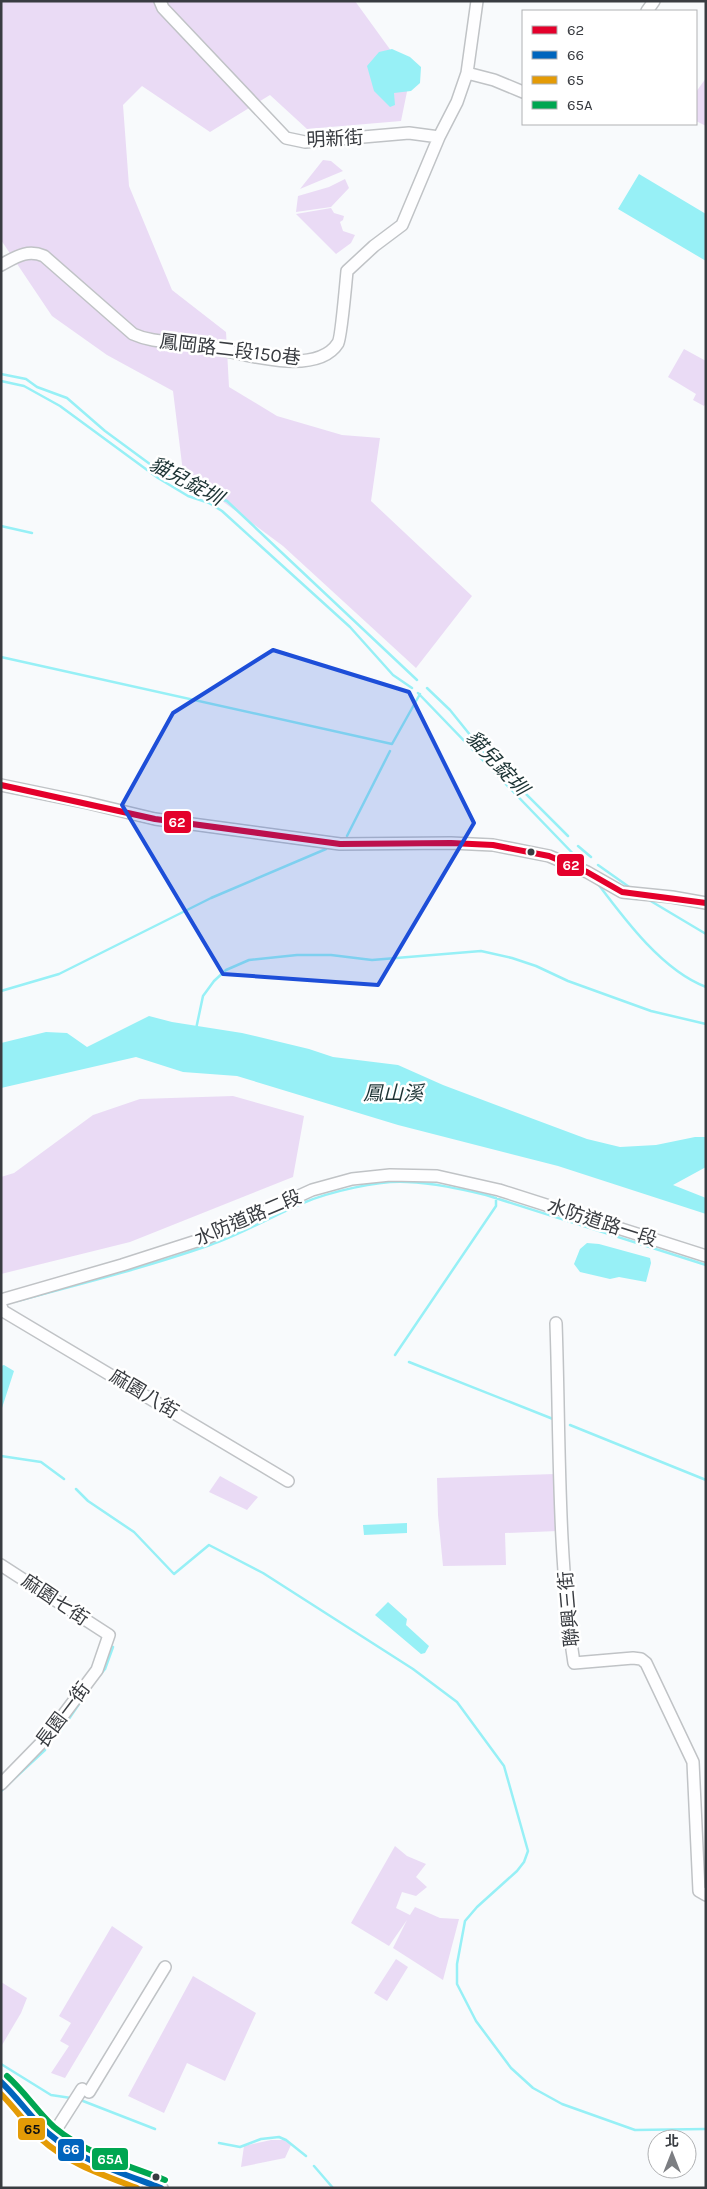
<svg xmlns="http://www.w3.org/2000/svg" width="707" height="2189" viewBox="0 0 707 2189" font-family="Karla,'Noto Sans TC',sans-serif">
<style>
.green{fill:#eadbf5}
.water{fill:#97f0f6}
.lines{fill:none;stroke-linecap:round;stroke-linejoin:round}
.stream{stroke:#97f0f6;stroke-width:2.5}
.minor-casing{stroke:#c0c3c6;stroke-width:14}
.minor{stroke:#fefeff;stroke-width:11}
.bus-1-casing{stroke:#fff;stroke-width:10}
.bus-2-casing{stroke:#fff;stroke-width:10}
.bus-3-casing{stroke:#fff;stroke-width:10}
.bus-4-casing{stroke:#fff;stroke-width:10}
.bus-1{stroke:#e4002b;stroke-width:6}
.bus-2{stroke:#0065bd;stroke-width:6}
.bus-3{stroke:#e49b06;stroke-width:6}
.bus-4{stroke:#00a651;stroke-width:6}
.marked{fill:#1d4ed8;fill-opacity:0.2;stroke:#1d4ed8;stroke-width:4;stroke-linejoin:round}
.bus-dot{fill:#393c41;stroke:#fff;stroke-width:2}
.labels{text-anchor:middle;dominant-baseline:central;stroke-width:5;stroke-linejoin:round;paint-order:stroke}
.street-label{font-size:19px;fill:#393c41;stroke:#fff}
.water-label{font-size:20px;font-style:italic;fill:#1c3334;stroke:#fff}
.line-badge{stroke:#fff;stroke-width:2}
.badge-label{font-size:14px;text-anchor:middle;font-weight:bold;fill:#fff}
.pale-badge-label{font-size:14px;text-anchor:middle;font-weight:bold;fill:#111}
</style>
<rect width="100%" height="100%" fill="#f8fafc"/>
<!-- green -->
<path class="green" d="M 1,1 L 355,1 L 410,77 L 401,121 L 307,129 L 270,95 L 210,132 L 142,86 L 123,105 L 129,186 L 172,290 L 226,332 L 229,387 L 277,416 L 342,435 L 380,438 L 371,501 L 472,596 L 416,668 L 283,546 L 183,472 L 173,391 L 107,355 L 52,316 L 1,240 Z
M 706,78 L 706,126 L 696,121 L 696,92 Z
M 323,160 L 331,161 L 343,171 L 300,189 Z
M 345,179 L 349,188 L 331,207 L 296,212 L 298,196 L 329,187 Z
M 331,208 L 334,213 L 344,216 L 343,220 L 340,222 L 343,231 L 355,235 L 351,243 L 336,254 L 296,214 Z
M 684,349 L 706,361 L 706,403 L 704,406 L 693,400 L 696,394 L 668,377 Z
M 233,1096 L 304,1116 L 293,1177 L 130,1242 L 1,1274 L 1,1177 L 14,1173 L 93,1115 L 140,1099 Z
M 555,1474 L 558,1531 L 505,1533 L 506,1565 L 443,1566 L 438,1515 L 437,1478 Z
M 220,1476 L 258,1497 L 247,1510 L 209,1492 Z
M 395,1846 L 407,1856 L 426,1864 L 416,1877 L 427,1887 L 416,1896 L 402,1892 L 396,1908 L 410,1915 L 415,1907 L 440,1918 L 459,1919 L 443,1980 L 393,1948 L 407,1920 L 389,1946 L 351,1923 Z
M 112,1926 L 143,1947 L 65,2078 L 51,2073 L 69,2046 L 60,2041 L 71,2023 L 59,2016 Z
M 396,1959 L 408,1967 L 387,2001 L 374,1993 Z
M 193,1976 L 256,2013 L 225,2081 L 187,2063 L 164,2113 L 128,2096 Z
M 1,1982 L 27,1998 L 21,2013 L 2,2045 Z
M 271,2140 L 285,2140 L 291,2145 L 285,2158 L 241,2167 L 244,2146 Z"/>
<!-- water -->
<path class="water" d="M 392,49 L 410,57 L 421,67 L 420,83 L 411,91 L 394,93 L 395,105 L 390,107 L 374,91 L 367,66 L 379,52 Z
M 639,174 L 706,214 L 706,261 L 618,209 Z
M 149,1016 L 172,1022 L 242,1033 L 309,1049 L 333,1057 L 398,1065 L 443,1085 L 587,1139 L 620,1147 L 656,1145 L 695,1137 L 706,1137 L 706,1167 L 673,1185 L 706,1198 L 706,1214 L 558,1166 L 398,1125 L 237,1076 L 183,1072 L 136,1057 L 1,1088 L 1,1043 L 46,1032 L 67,1033 L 87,1047 Z
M 587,1243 L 599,1244 L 650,1258 L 651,1263 L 646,1282 L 619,1277 L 610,1279 L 580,1272 L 574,1264 L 580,1249 Z
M 4,1365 L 14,1371 L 1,1411 L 1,1366 Z
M 407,1523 L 407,1533 L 364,1535 L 363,1525 Z
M 388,1602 L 407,1619 L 406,1625 L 429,1646 L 425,1653 L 421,1654 L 375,1615 Z"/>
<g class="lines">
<!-- stream -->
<path class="stream" d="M 1,374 L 26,379 L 37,387 L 67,398 L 105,431 L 158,470 L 198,491 L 227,501 L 417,680
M 1,381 L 24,386 L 60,406 L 158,478 L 188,496 L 209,503 L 222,511 L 350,627 L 393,675 L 412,688
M 1,526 L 32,533
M 1,657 L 392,744 L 420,694
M 427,688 L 450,710 L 483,751 L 568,836
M 418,693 L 584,865
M 347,836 L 390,751
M 578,846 L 591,857
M 598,865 L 632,889
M 598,884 C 625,920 663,971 706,987
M 649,900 L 706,934
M 1,991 L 59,974 L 211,898 L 326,849
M 196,1029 L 203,996 L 214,981 L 226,970 L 249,960 L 297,955 L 331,955 L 372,960 L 481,951 L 512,958 L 536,966 L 568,981 L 651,1011 L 706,1024
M 17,1301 C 81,1284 147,1267 210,1245 C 242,1234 272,1216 303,1203 C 329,1192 379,1180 407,1182 C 434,1183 460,1189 486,1195 L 706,1265
M 395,1355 L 496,1206 L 496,1198
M 409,1362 L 553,1419
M 570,1425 L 706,1480
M 1,1456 L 41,1462 L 64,1479
M 76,1489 L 88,1501 L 134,1532 L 174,1574 L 209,1545 L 263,1573 L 413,1669 L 457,1702 L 504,1766 L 528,1851 L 524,1862 L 517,1871 L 477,1907 L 465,1921 L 457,1964 L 457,1984 L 476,2021 L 511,2068 L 533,2088 L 562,2104 L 635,2130 L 706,2129
M 100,1675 L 105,1669 L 113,1647
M 60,1732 L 79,1704
M 1,1791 L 45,1750
M 1,2064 L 51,2095 L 71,2098
M 83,2101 L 155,2129
M 219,2143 L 240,2147 L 261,2139 L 279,2137 L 286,2140 L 306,2156
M 314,2166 L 333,2188"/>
<!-- minor casing -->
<g class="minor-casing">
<path id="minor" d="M 160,1 L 163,8 L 286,138 L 305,142 L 409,133 L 439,137 L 457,102 L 467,73 L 477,1
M 647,11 L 654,1
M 467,73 L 494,80 L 523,92
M 1,265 C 16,257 27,249 44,256 L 133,334 C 155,344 173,340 196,344 C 230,350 315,380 338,343 C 341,338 346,282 347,271 L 374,246 L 402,225 L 439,137
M 1,785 L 88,803 L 155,819 L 340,844 L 451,843 L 493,845 L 549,856 L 587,872 L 622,892 L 672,897 L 706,903
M 1,1300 L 122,1265 L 209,1237 L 312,1190 L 352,1179 L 390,1175 L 437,1176 L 499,1190 L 706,1256
M 1,1306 L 3,1311 L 288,1481
M 556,1323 C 560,1436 557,1552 574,1663 L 633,1658 L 641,1659 L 646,1663 L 693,1762 L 699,1891 L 706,1895
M 1,1565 L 109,1635 L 97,1670 L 46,1738 L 1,1784
M 1,2082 C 19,2097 31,2118 48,2133 C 80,2162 123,2172 162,2188
M 89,2092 L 165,1967
M 52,2136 L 82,2089"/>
</g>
<!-- minor -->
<use href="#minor" class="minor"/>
<!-- bus-1 casing -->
<g class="bus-1-casing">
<path id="bus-1" d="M 1,785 L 155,819 L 340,844 L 451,843 L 493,845 L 549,856 L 587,872 L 622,892 L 706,903"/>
</g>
<!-- bus-2 casing -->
<g class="bus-2-casing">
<path id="bus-2" d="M 1,2082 C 18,2098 31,2118 48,2133 C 80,2161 122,2173 161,2188"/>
</g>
<!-- bus-3 casing -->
<g class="bus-3-casing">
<path id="bus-3" d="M 1,2094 C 15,2108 26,2124 40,2138 C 67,2163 103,2175 137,2188"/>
</g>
<!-- bus-4 casing -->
<g class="bus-4-casing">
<path id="bus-4" d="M 7,2076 C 24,2091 37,2111 54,2127 C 86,2154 127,2165 165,2180"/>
</g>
<!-- bus-1 -->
<use href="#bus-1" class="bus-1"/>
<!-- bus-2 -->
<use href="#bus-2" class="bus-2"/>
<!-- bus-3 -->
<use href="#bus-3" class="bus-3"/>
<!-- bus-4 -->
<use href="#bus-4" class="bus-4"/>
</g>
<!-- marked area -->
<path class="marked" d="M 273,650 L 409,692 L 474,823 L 378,985 L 223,974 L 122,805 L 173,713 Z"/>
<!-- markers -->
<g class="bus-dot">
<circle cx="531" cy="852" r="4.5"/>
<circle cx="156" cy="2177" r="4.5"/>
</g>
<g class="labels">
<!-- street labels -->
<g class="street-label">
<text transform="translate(335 139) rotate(-3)">明新街</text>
<text transform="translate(230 350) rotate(7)">鳳岡路二段150巷</text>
<text transform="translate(248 1218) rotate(-23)">水防道路二段</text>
<text transform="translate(602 1223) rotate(18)">水防道路一段</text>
<text transform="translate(144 1394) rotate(31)">麻園八街</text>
<text transform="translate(55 1600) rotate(34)">麻園七街</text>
<text transform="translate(569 1609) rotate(-95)">聯興三街</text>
<text transform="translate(63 1715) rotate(-53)">長園一街</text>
</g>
<!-- water labels -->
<g class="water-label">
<text transform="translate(186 481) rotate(28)">貓兒錠圳</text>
<text transform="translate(497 763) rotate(47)">貓兒錠圳</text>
<text x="393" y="1093">鳳山溪</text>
</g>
</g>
<g class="line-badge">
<rect x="163" y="810" width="29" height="24" rx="5" fill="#e4002b"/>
<rect x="556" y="853" width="29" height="24" rx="5" fill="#e4002b"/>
<rect x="17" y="2117" width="29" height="24" rx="5" fill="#e49b06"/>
<rect x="57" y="2138" width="28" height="24" rx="5" fill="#0065bd"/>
<rect x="91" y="2147" width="38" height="24" rx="5" fill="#00a651"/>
</g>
<g class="badge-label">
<text x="177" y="827">62</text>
<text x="571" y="870">62</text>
<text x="71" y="2154">66</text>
<text x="110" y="2164">65A</text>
</g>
<g class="pale-badge-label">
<text x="32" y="2134">65</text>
</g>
<!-- border -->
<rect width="707" height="2189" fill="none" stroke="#393c41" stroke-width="5"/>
<!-- legend -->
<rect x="522" y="10" width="175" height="115" fill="#ffffff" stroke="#b0b1b3"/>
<rect x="532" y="26" width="25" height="8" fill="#e4002b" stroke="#b0b1b3"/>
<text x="567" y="35" font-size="15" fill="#393c41">62</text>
<rect x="532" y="51" width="25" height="8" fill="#0065bd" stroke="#b0b1b3"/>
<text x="567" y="60" font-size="15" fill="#393c41">66</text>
<rect x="532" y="76" width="25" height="8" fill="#e49b06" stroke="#b0b1b3"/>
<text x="567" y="85" font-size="15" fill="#393c41">65</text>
<rect x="532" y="101" width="25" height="8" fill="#00a651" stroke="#b0b1b3"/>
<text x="567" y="110" font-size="15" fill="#393c41">65A</text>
<!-- north arrow -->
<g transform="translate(672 2154)"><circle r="24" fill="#ffffff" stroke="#b0b1b3"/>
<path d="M0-4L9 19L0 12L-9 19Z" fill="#7c7e82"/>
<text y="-8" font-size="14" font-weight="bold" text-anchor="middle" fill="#393c41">北</text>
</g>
</svg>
